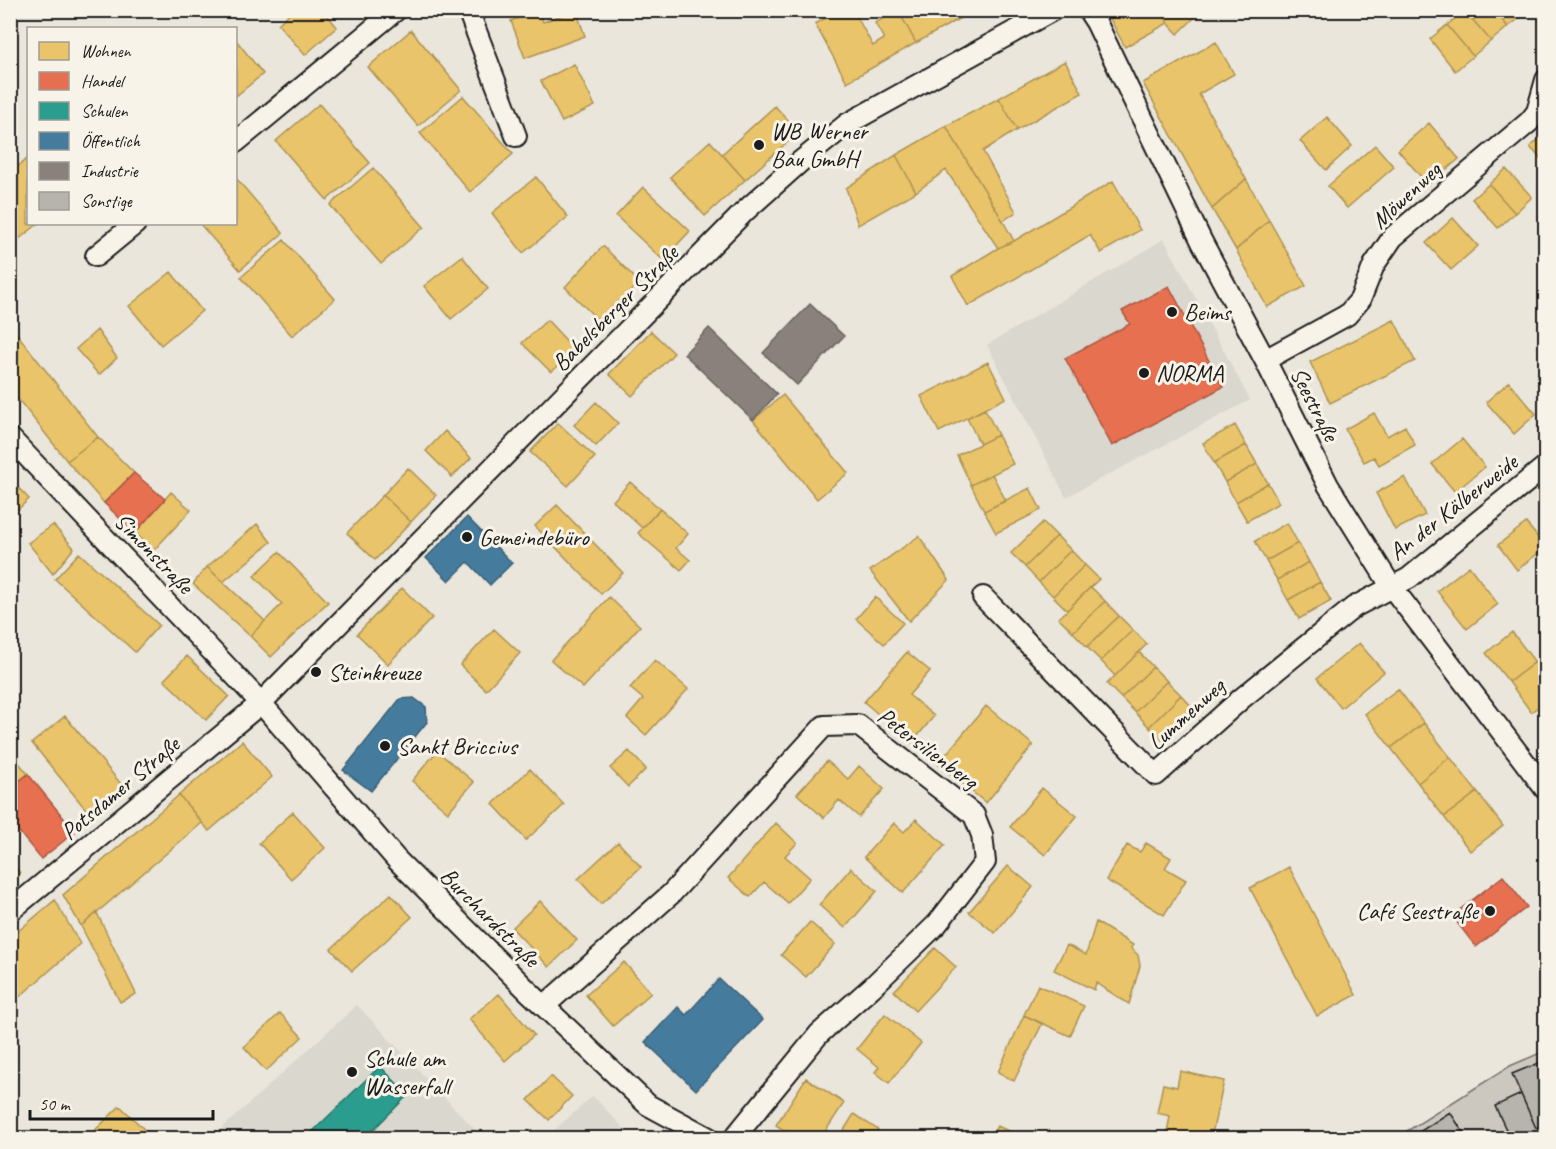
<svg xmlns="http://www.w3.org/2000/svg" width="1556" height="1149" viewBox="0 0 1556 1149" font-family="Caveat,sans-serif">
<style>
.built{fill:#dad7ce}
.green{fill:#ccc8c0;stroke:#74726e;stroke-width:1.5}
.homes{fill:#e9c46a;stroke:#ac9253;stroke-width:1.5}
.shops{fill:#e76f51;stroke:#aa5641;stroke-width:1.5}
.schools{fill:#2a9d8f;stroke:#26766c;stroke-width:1.5}
.public{fill:#457b9d;stroke:#395e76;stroke-width:1.5}
.industry{fill:#8a817c;stroke:#69635f;stroke-width:1.5}
.building{fill:#b6b4ac;stroke:#1c1c1c;stroke-width:1.5}
.lines{fill:none;stroke-linecap:round;stroke-linejoin:round}
.street-casing{stroke:#1c1c1c;stroke-width:24}
.street{stroke:#f7f3e8;stroke-width:20}
.poi-dot{fill:#1c1c1c;stroke:#f7f3e8;stroke-width:2}
.labels{text-anchor:middle;dominant-baseline:central;stroke-width:6;stroke-linejoin:round;paint-order:stroke}
.poi-label{font-size:24px;fill:#1c1c1c;stroke:#f7f3e8;text-anchor:start}
.street-label{font-size:24px;fill:#1c1c1c;stroke:#f7f3e8}
</style>
<rect width="100%" height="100%" fill="#eae6dc"/>
<filter id="ink" filterUnits="userSpaceOnUse"><feTurbulence type="fractalNoise" baseFrequency=".0167" numOctaves="2"/><feDisplacementMap in="SourceGraphic" scale="12" xChannelSelector="R" yChannelSelector="G"/><feConvolveMatrix kernelMatrix="1 2 1 2 8 2 1 2 1" color-interpolation-filters="sRGB"/></filter>
<g filter="url(#ink)">
<!-- built -->
<path class="built" d="M 1164,239 L 1250,400 L 1066,497 L 987,345 Z
M 357,1005 L 483,1138 L 211,1138 Z
M 593,1096 L 633,1138 L 545,1138 Z"/>
<!-- green -->
<path class="green" d="M 1545,1051 L 1545,1138 L 1396,1138 L 1510,1066 Z"/>
<!-- homes -->
<path class="homes" d="M 293,10 L 323,10 L 337,27 L 305,55 L 278,24 Z
M 539,10 L 543,22 L 576,10 L 585,36 L 525,58 L 511,21 Z
M 840,10 L 853,10 L 873,46 L 884,39 L 875,23 L 898,10 L 916,43 L 847,82 L 815,24 Z
M 898,10 L 910,12 L 913,10 L 975,10 L 916,43 Z
M 1121,10 L 1161,10 L 1168,23 L 1125,47 L 1109,17 Z
M 1161,10 L 1202,10 L 1178,34 L 1168,23 Z
M 1368,10 L 1384,10 L 1374,18 Z
M 1494,10 L 1524,10 L 1526,13 L 1508,27 Z
M 1494,10 L 1508,27 L 1491,41 L 1465,11 Z
M 1465,11 L 1491,41 L 1473,56 L 1447,25 Z
M 1447,25 L 1473,56 L 1455,71 L 1430,39 Z
M 411,30 L 461,90 L 418,126 L 368,67 Z
M 236,40 L 263,74 L 236,96 Z
M 1216,42 L 1234,74 L 1199,94 L 1246,179 L 1212,209 L 1143,83 Z
M 1065,61 L 1082,93 L 1017,130 L 999,98 Z
M 574,64 L 595,106 L 562,122 L 541,81 Z
M 463,96 L 513,154 L 470,192 L 420,133 Z
M 999,98 L 1017,130 L 983,151 L 1016,212 L 1003,221 L 946,126 Z
M 319,104 L 370,163 L 327,200 L 276,141 Z
M 775,106 L 799,132 L 745,180 L 722,154 Z
M 1327,117 L 1352,146 L 1326,170 L 1300,141 Z
M 1429,123 L 1459,159 L 1428,185 L 1398,150 Z
M 946,126 L 1003,221 L 1014,241 L 998,248 L 946,170 L 916,192 L 896,155 Z
M 1546,133 L 1546,164 L 1530,147 Z
M 710,141 L 745,180 L 705,216 L 670,177 Z
M 1375,145 L 1394,167 L 1347,208 L 1328,186 Z
M 896,155 L 916,192 L 858,225 L 846,188 Z
M 28,158 L 28,224 L 38,224 L 10,246 L 10,173 Z
M 373,168 L 424,227 L 381,264 L 330,205 Z
M 1506,169 L 1532,197 L 1515,213 L 1489,184 Z
M 536,177 L 568,217 L 523,253 L 492,213 Z
M 236,178 L 283,233 L 240,270 L 200,224 L 236,224 Z
M 1246,179 L 1269,220 L 1236,250 L 1212,209 Z
M 1113,181 L 1140,230 L 1101,253 L 1090,235 L 968,306 L 952,276 L 998,248 L 1014,241 Z
M 1489,184 L 1515,213 L 1498,228 L 1472,199 Z
M 643,187 L 690,231 L 663,260 L 616,216 Z
M 1453,218 L 1478,246 L 1451,270 L 1426,243 Z
M 1269,220 L 1306,286 L 1267,307 L 1236,250 Z
M 284,240 L 335,299 L 292,336 L 241,277 Z
M 603,246 L 640,283 L 598,320 L 565,287 Z
M 462,256 L 488,289 L 451,319 L 424,286 Z
M 171,272 L 202,311 L 161,345 L 129,306 Z
M 547,320 L 576,351 L 551,372 L 522,343 Z
M 1394,320 L 1415,361 L 1330,403 L 1310,362 Z
M 10,325 L 98,437 L 67,461 L 10,389 Z
M 97,330 L 117,358 L 99,375 L 76,349 Z
M 651,331 L 674,353 L 632,396 L 609,374 Z
M 988,362 L 1006,398 L 939,432 L 921,396 Z
M 1509,382 L 1536,414 L 1514,434 L 1486,402 Z
M 783,395 L 848,473 L 817,499 L 753,420 Z
M 596,402 L 618,423 L 596,446 L 574,425 Z
M 985,409 L 998,435 L 980,444 L 967,418 Z
M 1374,413 L 1387,436 L 1405,426 L 1415,445 L 1379,465 L 1374,457 L 1364,462 L 1345,429 Z
M 558,423 L 595,457 L 568,486 L 530,452 Z
M 1235,425 L 1246,445 L 1214,463 L 1203,443 Z
M 445,431 L 471,458 L 452,477 L 426,451 Z
M 998,435 L 1013,464 L 971,485 L 957,455 Z
M 98,437 L 134,473 L 104,503 L 67,461 Z
M 1462,439 L 1485,467 L 1455,492 L 1432,464 Z
M 1246,445 L 1257,464 L 1225,482 L 1214,463 Z
M 1257,464 L 1268,483 L 1236,502 L 1225,482 Z
M 408,468 L 436,495 L 411,522 L 383,495 Z
M 992,474 L 1006,501 L 984,511 L 971,485 Z
M 1405,477 L 1425,515 L 1395,530 L 1376,493 Z
M 10,479 L 29,499 L 10,517 Z
M 630,482 L 660,509 L 642,528 L 613,501 Z
M 1268,483 L 1279,503 L 1247,521 L 1236,502 Z
M 1030,488 L 1041,510 L 996,533 L 984,511 Z
M 171,492 L 191,510 L 154,550 L 135,533 Z
M 383,495 L 411,522 L 375,560 L 347,533 Z
M 557,505 L 623,573 L 601,594 L 535,526 Z
M 660,509 L 688,534 L 676,548 L 690,560 L 681,570 L 638,533 Z
M 1043,522 L 1057,536 L 1025,567 L 1011,553 Z
M 1287,523 L 1298,543 L 1266,561 L 1255,541 Z
M 1526,523 L 1546,547 L 1517,570 L 1498,545 Z
M 257,524 L 271,542 L 223,582 L 207,567 Z
M 53,525 L 74,548 L 53,574 L 28,543 Z
M 919,536 L 949,580 L 909,621 L 870,571 Z
M 1057,536 L 1071,550 L 1039,582 L 1025,567 Z
M 1298,543 L 1309,562 L 1277,580 L 1266,561 Z
M 1071,550 L 1085,565 L 1053,596 L 1039,582 Z
M 279,552 L 328,602 L 271,657 L 250,636 L 282,604 L 254,576 Z
M 79,553 L 159,625 L 135,652 L 55,579 Z
M 1309,562 L 1320,582 L 1288,600 L 1277,580 Z
M 1085,565 L 1099,579 L 1067,610 L 1053,596 Z
M 1469,566 L 1498,604 L 1467,629 L 1437,591 Z
M 207,567 L 265,621 L 250,636 L 193,584 Z
M 1320,582 L 1331,601 L 1299,619 L 1288,600 Z
M 1091,587 L 1105,601 L 1073,632 L 1059,618 Z
M 402,588 L 432,618 L 388,664 L 357,634 Z
M 609,597 L 640,626 L 583,688 L 551,660 Z
M 875,597 L 903,623 L 884,644 L 856,619 Z
M 1105,601 L 1119,616 L 1087,647 L 1073,632 Z
M 1119,616 L 1133,630 L 1101,661 L 1087,647 Z
M 494,629 L 520,653 L 486,690 L 460,665 Z
M 1133,630 L 1147,644 L 1115,676 L 1101,661 Z
M 1512,632 L 1535,662 L 1509,682 L 1486,653 Z
M 1359,643 L 1384,672 L 1341,708 L 1317,678 Z
M 907,652 L 930,671 L 909,695 L 934,716 L 912,743 L 864,702 Z
M 1139,652 L 1153,667 L 1121,698 L 1107,684 Z
M 187,656 L 229,696 L 206,720 L 164,680 Z
M 655,660 L 688,689 L 646,735 L 627,718 L 643,699 L 630,688 Z
M 1535,662 L 1546,676 L 1546,701 L 1531,712 L 1509,682 Z
M 1153,667 L 1167,681 L 1135,712 L 1121,698 Z
M 1167,681 L 1181,695 L 1149,727 L 1135,712 Z
M 1398,689 L 1424,723 L 1391,748 L 1365,714 Z
M 1181,695 L 1195,710 L 1163,741 L 1149,727 Z
M 986,706 L 1033,745 L 986,803 L 938,764 Z
M 65,716 L 125,789 L 92,817 L 32,743 Z
M 1424,723 L 1450,757 L 1418,783 L 1391,748 Z
M 242,741 L 272,777 L 209,831 L 179,795 Z
M 437,751 L 474,782 L 448,812 L 412,781 Z
M 629,751 L 646,769 L 628,787 L 610,768 Z
M 10,752 L 28,774 L 10,788 Z
M 1450,757 L 1477,792 L 1444,817 L 1418,783 Z
M 827,761 L 848,779 L 859,766 L 884,789 L 859,817 L 839,800 L 824,818 L 797,794 Z
M 530,769 L 564,805 L 526,840 L 493,804 Z
M 1042,788 L 1077,816 L 1045,855 L 1010,827 Z
M 1477,792 L 1503,826 L 1470,851 L 1444,817 Z
M 179,795 L 202,823 L 81,926 L 63,895 Z
M 293,812 L 325,848 L 291,879 L 259,843 Z
M 916,819 L 945,845 L 903,893 L 864,857 L 894,823 L 904,832 Z
M 776,823 L 797,843 L 785,856 L 810,878 L 788,903 L 764,882 L 750,897 L 728,878 Z
M 618,842 L 641,867 L 601,904 L 578,879 Z
M 1146,843 L 1171,858 L 1165,868 L 1186,880 L 1164,915 L 1106,880 L 1127,845 L 1140,852 Z
M 10,862 L 20,873 L 10,882 Z
M 1008,866 L 1033,887 L 995,933 L 969,912 Z
M 1289,867 L 1356,995 L 1317,1016 L 1250,888 Z
M 851,868 L 877,891 L 845,928 L 819,905 Z
M 391,894 L 412,917 L 352,971 L 331,949 Z
M 55,900 L 80,944 L 17,999 L 10,991 L 10,938 Z
M 540,901 L 577,940 L 549,967 L 512,928 Z
M 97,913 L 136,994 L 120,1002 L 81,926 Z
M 810,922 L 835,944 L 806,977 L 781,955 Z
M 1096,922 L 1133,945 L 1131,948 L 1138,955 L 1140,966 L 1129,1004 L 1096,983 L 1094,990 L 1054,970 L 1067,945 L 1086,955 Z
M 935,948 L 956,967 L 915,1011 L 894,991 Z
M 624,962 L 651,993 L 613,1026 L 586,995 Z
M 1038,985 L 1084,1006 L 1070,1036 L 1024,1015 Z
M 499,994 L 534,1035 L 505,1061 L 469,1019 Z
M 280,1013 L 302,1037 L 266,1071 L 244,1047 Z
M 885,1014 L 921,1043 L 889,1083 L 875,1072 L 879,1067 L 857,1049 Z
M 1024,1015 L 1042,1024 L 1014,1081 L 998,1072 Z
M 1180,1071 L 1224,1081 L 1211,1138 L 1166,1138 L 1170,1116 L 1157,1113 L 1163,1084 L 1177,1087 Z
M 551,1076 L 572,1096 L 549,1120 L 528,1100 Z
M 806,1078 L 844,1103 L 821,1138 L 796,1138 L 776,1125 Z
M 120,1106 L 146,1131 L 153,1138 L 87,1138 Z
M 854,1114 L 878,1130 L 873,1138 L 839,1138 Z
M 997,1126 L 1026,1138 L 990,1138 Z"/>
<!-- shops -->
<path class="shops" d="M 1169,286 L 1223,387 L 1112,446 L 1065,358 L 1130,324 L 1122,311 Z
M 134,473 L 165,499 L 135,533 L 104,503 Z
M 28,774 L 75,832 L 41,859 L 10,821 L 10,788 Z
M 1503,876 L 1527,907 L 1476,947 L 1452,916 Z"/>
<!-- schools -->
<path class="schools" d="M 380,1066 L 408,1095 L 372,1131 L 379,1138 L 306,1138 Z"/>
<!-- public -->
<path class="public" d="M 467,517 L 512,563 L 490,585 L 468,562 L 449,581 L 426,558 Z
M 414,698 L 426,707 L 427,722 L 371,791 L 343,770 L 400,699 Z
M 719,979 L 763,1020 L 696,1090 L 645,1042 L 678,1007 L 686,1015 Z"/>
<!-- industry -->
<path class="industry" d="M 810,304 L 844,336 L 797,385 L 763,353 Z
M 709,328 L 777,394 L 753,420 L 684,354 Z"/>
<!-- building -->
<path class="building" d="M 1546,1060 L 1546,1123 L 1536,1128 L 1512,1074 Z
M 1521,1094 L 1536,1128 L 1544,1124 L 1546,1130 L 1526,1138 L 1510,1138 L 1495,1106 Z
M 1450,1112 L 1467,1138 L 1410,1138 Z"/>
<g class="lines">
<!-- street casing -->
<g class="street-casing">
<path id="street" d="M 468,10 L 516,136
M 1088,10 L 1096,22 L 1202,242 L 1265,360 L 1328,485 L 1391,586 L 1546,790
M 236,142 L 396,10
M 96,256 L 135,224
M 1265,360 L 1347,315 L 1360,300 L 1374,265 L 1393,237 L 1529,122 L 1537,112 L 1546,80
M 10,438 L 261,703 L 397,860 L 528,991 L 648,1105 L 709,1138
M 983,597 L 1156,775 L 1241,699 L 1354,607 L 1409,578 L 1546,466
M 10,911 L 261,703 L 745,211 L 801,161 L 847,124 L 1053,10
M 544,1006 L 671,894 L 824,726 L 858,725 L 974,815 L 982,835 L 985,862 L 937,924 L 872,987 L 819,1034 L 734,1138"/>
</g>
<!-- street -->
<use href="#street" class="street"/>
</g>
</g>
<!-- markers -->
<g class="poi-dot">
<circle cx="759" cy="145" r="6"/>
<circle cx="1172" cy="312" r="6"/>
<circle cx="1144" cy="373" r="6"/>
<circle cx="467" cy="537" r="6"/>
<circle cx="316" cy="672" r="6"/>
<circle cx="385" cy="746" r="6"/>
<circle cx="1490" cy="911" r="6"/>
<circle cx="352" cy="1072" r="6"/>
</g>
<g class="labels">
<!-- poi labels -->
<g class="poi-label">
<text x="771" y="131">WB Werner<tspan x="771" dy="28">Bau GmbH</tspan></text>
<text x="1184" y="312">Beims</text>
<text x="1156" y="373">NORMA</text>
<text x="479" y="537">Gemeindebüro</text>
<text x="328" y="672">Steinkreuze</text>
<text x="397" y="746">Sankt Briccius</text>
<text x="1478" y="911" text-anchor="end">Café Seestraße</text>
<text x="364" y="1058">Schule am<tspan x="364" dy="28">Wasserfall</tspan></text>
</g>
<!-- street labels -->
<g class="street-label">
<text transform="translate(1406 195) rotate(-43)">Möwenweg</text>
<text transform="translate(615 308) rotate(-45)">Babelsberger Straße</text>
<text transform="translate(1315 404) rotate(63)">Seestraße</text>
<text transform="translate(1453 507) rotate(-38)">An der Kälberweide</text>
<text transform="translate(154 553) rotate(46)">Simonstraße</text>
<text transform="translate(1186 714) rotate(-42)">Lummenweg</text>
<text transform="translate(928 748) rotate(37)">Petersilienberg</text>
<text transform="translate(120 788) rotate(-40)">Potsdamer Straße</text>
<text transform="translate(490 917) rotate(45)">Burchardstraße</text>
</g>
</g>
<!-- margin -->
<rect width="1556" height="1149" fill="none" stroke="#f7f3e8" stroke-width="36"/>
<rect x="18" y="18" width="1520" height="1113" fill="none" stroke="#1c1c1c" stroke-width="2" filter="url(#ink)"/>
<!-- legend -->
<rect x="27" y="27" width="210" height="198" fill="#f7f3e8" stroke="#9f9d96" stroke-width="1.5"/>
<rect x="39" y="42" width="30" height="18" fill="#e9c46a" stroke="#9f9d96" stroke-width="1.5"/>
<text x="81" y="57" font-size="18" fill="#1c1c1c">Wohnen</text>
<rect x="39" y="72" width="30" height="18" fill="#e76f51" stroke="#9f9d96" stroke-width="1.5"/>
<text x="81" y="87" font-size="18" fill="#1c1c1c">Handel</text>
<rect x="39" y="102" width="30" height="18" fill="#2a9d8f" stroke="#9f9d96" stroke-width="1.5"/>
<text x="81" y="117" font-size="18" fill="#1c1c1c">Schulen</text>
<rect x="39" y="132" width="30" height="18" fill="#457b9d" stroke="#9f9d96" stroke-width="1.5"/>
<text x="81" y="147" font-size="18" fill="#1c1c1c">Öffentlich</text>
<rect x="39" y="162" width="30" height="18" fill="#8a817c" stroke="#9f9d96" stroke-width="1.5"/>
<text x="81" y="177" font-size="18" fill="#1c1c1c">Industrie</text>
<rect x="39" y="192" width="30" height="18" fill="#b6b4ac" stroke="#9f9d96" stroke-width="1.5"/>
<text x="81" y="207" font-size="18" fill="#1c1c1c">Sonstige</text>
<!-- scale -->
<path d="M30 1110v9h183v-9" fill="none" stroke="#1c1c1c" stroke-width="3"/>
<text x="39" y="1110" font-size="18" fill="#1c1c1c" stroke="#f7f3e8" stroke-width="4.5" paint-order="stroke">50 m</text>
</svg>
